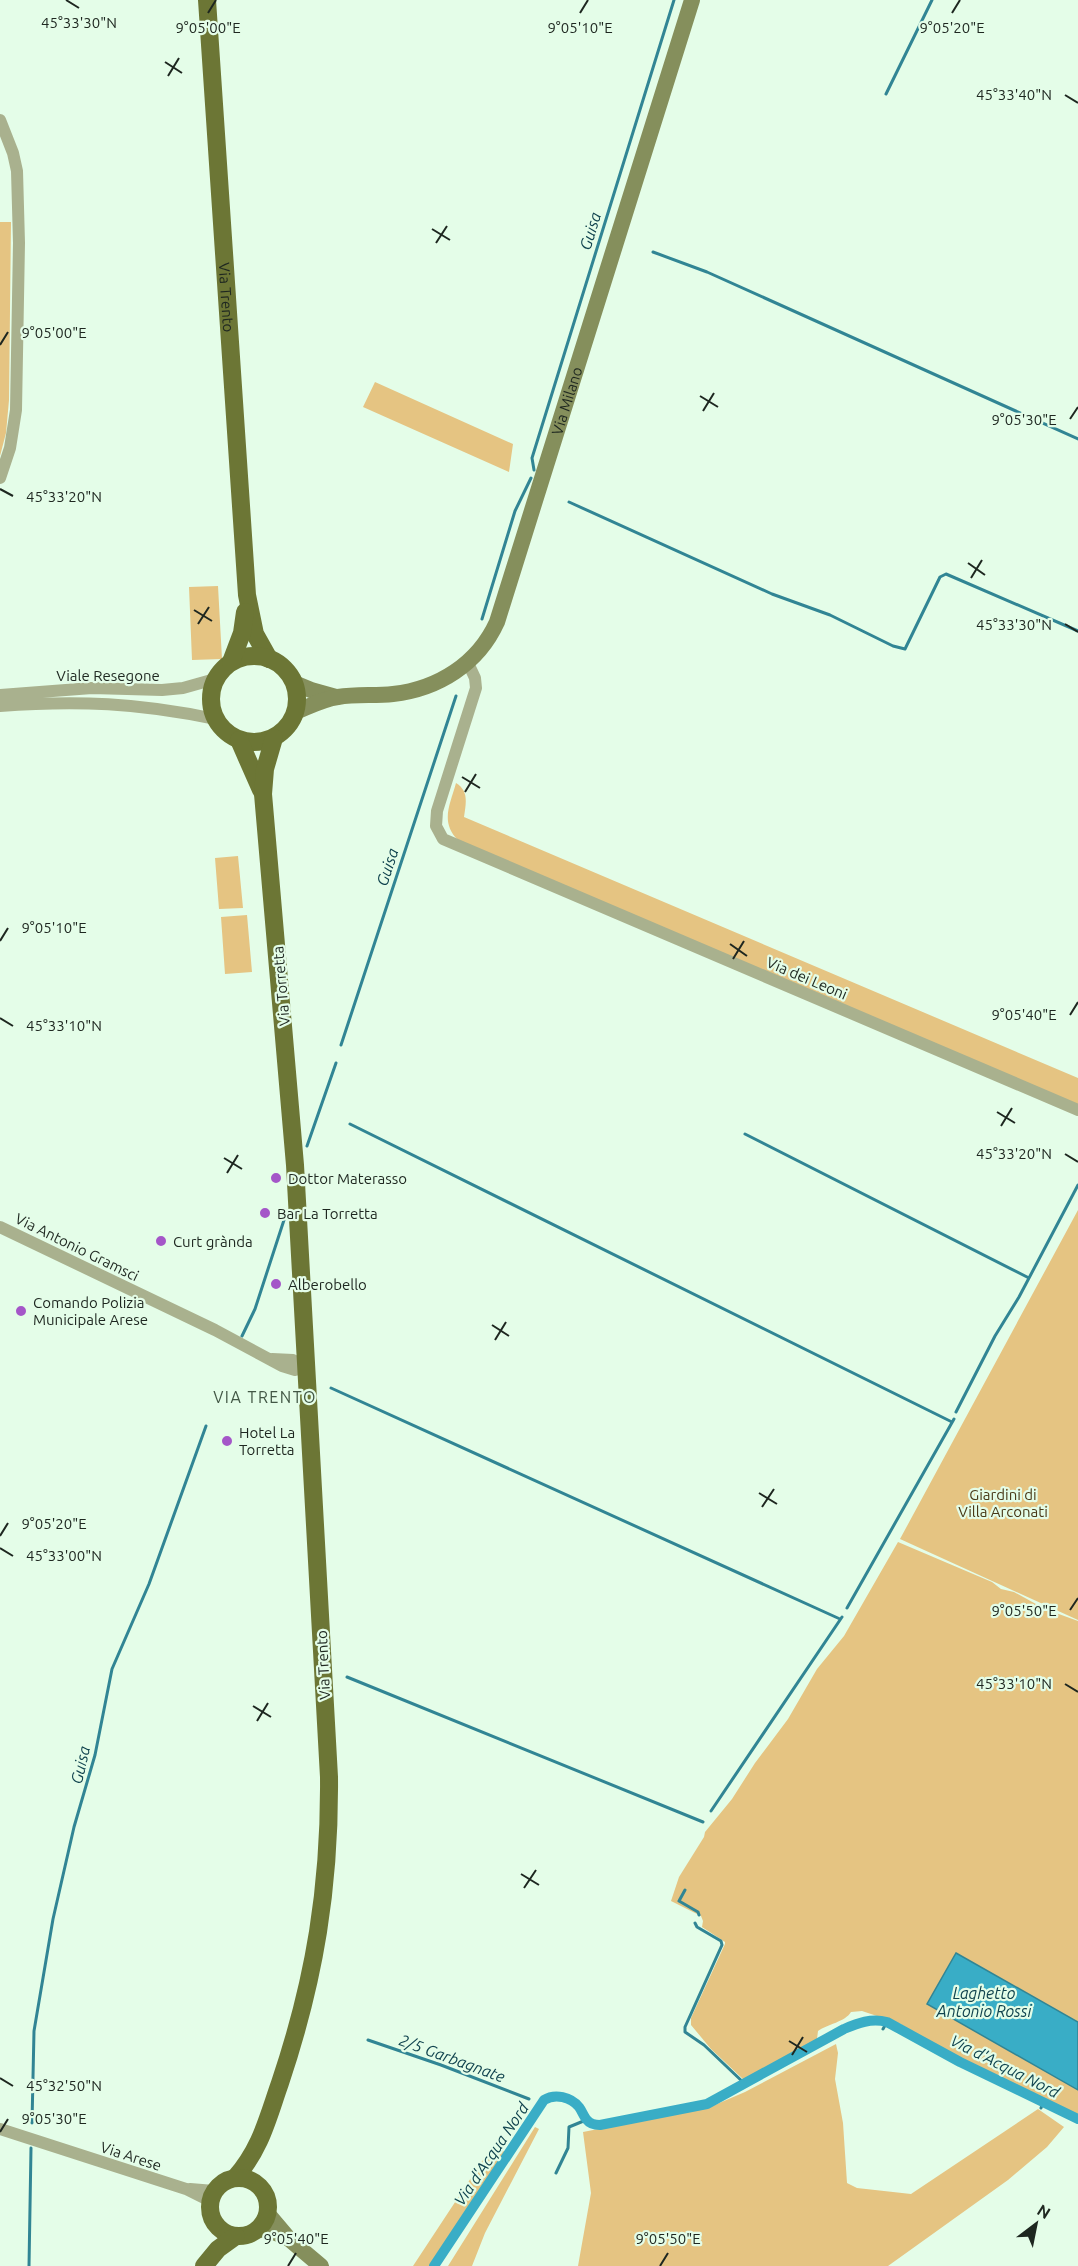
<svg xmlns="http://www.w3.org/2000/svg" width="1078" height="2266" viewBox="0 0 1078 2266" font-family="Ubuntu,sans-serif">
<style>
.green{fill:#e5c482}
.water{fill:#39adc6;stroke:#318594;stroke-width:1.5}
.lines{fill:none;stroke-linecap:round;stroke-linejoin:round}
.stream{stroke:#318594;stroke-width:3}
.canal{stroke:#39adc6;stroke-width:10}
.street{stroke:#a9b18e;stroke-width:12}
.secondary{stroke:#858f5c;stroke-width:16}
.primary{stroke:#6c7635;stroke-width:18}
.ticks{fill:none;stroke:#1e2720;stroke-width:2}
.poi-dot{fill:#a456c8;stroke:#e4fde8;stroke-width:2}
.labels{text-anchor:middle;dominant-baseline:central;stroke-width:4.5;stroke-linejoin:round;paint-order:stroke}
.street-label{font-size:15px;fill:#1e2720;stroke:#e4fde8}
.poi-label{font-size:15px;fill:#1e2720;stroke:#e4fde8;text-anchor:start}
.park-label{font-size:15px;fill:#493917;stroke:#e4fde8}
.water-label{font-size:16px;font-style:italic;fill:#10434e;stroke:#e4fde8}
.neighbourhood-label{font-size:16px;letter-spacing:1.5px;fill:#425745;stroke:#e4fde8}
.ticks-label{font-size:15px;text-anchor:middle;fill:#1e2720;stroke:#e4fde8;stroke-width:4.5;stroke-linejoin:round;paint-order:stroke}
</style>
<rect width="100%" height="100%" fill="#e4fde8"/>
<!-- green -->
<path class="green" d="M 0,222 L 11,222 L 9,400 L 6,433 L 0,456 Z
M 375,382 L 513,444 L 509,472 L 363,407 Z
M 218,586 L 222,659 L 192,660 L 189,587 Z
M 456,783 C 469,791 466,803 464,817 L 1078,1078 L 1078,1107 L 458,840 C 440,822 450,805 456,783 Z
M 238,856 L 243,908 L 219,909 L 215,858 Z
M 247,915 L 252,972 L 225,974 L 221,917 Z
M 1078,1210 L 1078,1620 L 900,1539 Z
M 898,1542 L 992,1582 L 1001,1589 L 1014,1592 L 1045,1609 L 1078,1621 L 1078,2022 L 956,1953 L 927,2004 L 1078,2090 L 1078,2115 L 977,2067 L 911,2032 L 901,2024 L 862,2011 L 851,2012 C 845,2022 828,2024 818,2031 L 817,2039 L 815,2041 L 744,2080 L 711,2049 L 691,2025 L 691,2018 L 725,1944 L 725,1942 L 702,1927 L 703,1921 L 701,1916 L 671,1901 L 679,1877 L 704,1837 L 705,1832 L 732,1799 L 755,1763 L 788,1719 L 817,1669 L 844,1636 Z
M 836,2044 L 838,2053 L 835,2079 L 843,2123 L 847,2183 L 857,2188 L 911,2194 L 1038,2109 L 1064,2127 L 1047,2147 L 1008,2180 L 888,2266 L 578,2266 L 591,2193 L 583,2132 L 710,2107 L 745,2092 Z
M 535,2127 L 539,2129 L 485,2233 L 472,2266 L 448,2266 Z
M 492,2146 L 505,2152 L 430,2266 L 413,2266 Z"/>
<!-- water -->
<path class="water" d="M 956,1953 L 1078,2022 L 1078,2090 L 927,2004 Z"/>
<g class="lines">
<!-- stream -->
<path class="stream" d="M 886,94 L 932,0
M 653,252 L 707,272 L 1078,439
M 534,470 L 532,458 L 674,0
M 569,502 L 772,594 L 830,615 L 893,646 L 905,649 L 940,577 L 946,574 L 1078,631
M 482,619 L 515,511 L 531,478
M 341,1045 L 456,696
M 350,1124 L 952,1422
M 745,1134 L 1029,1278
M 307,1146 L 336,1063
M 242,1336 L 255,1309 L 284,1220
M 331,1388 L 840,1619
M 956,1412 L 995,1336 L 1019,1297 L 1078,1185
M 847,1608 L 954,1419
M 347,1677 L 703,1822
M 711,1811 L 842,1617
M 685,1890 L 679,1901 L 698,1912 L 699,1915
M 695,1923 L 697,1927 L 721,1941 L 722,1945 L 685,2027 L 685,2032 L 704,2045 L 745,2084
M 883,2029 L 887,2022
M 368,2040 L 441,2065 L 529,2099
M 538,2104 L 540,2105
M 1041,2108 L 1043,2102
M 32,2123 L 34,2031 L 53,1919 L 74,1827 L 95,1755 L 112,1669 L 149,1584 L 206,1426
M 556,2173 L 568,2148 L 569,2127 L 586,2120
M 29,2266 L 31,2148"/>
<!-- canal -->
<path class="canal" d="M 434,2266 L 544,2100 C 555,2093 571,2097 579,2107 C 582,2111 584,2117 587,2120 C 590,2124 595,2125 600,2125 L 707,2104 L 844,2029 C 858,2023 871,2018 887,2022 L 960,2062 L 1078,2119"/>
<!-- street -->
<path class="street" d="M 0,120 L 13,153 L 17,171 L 19,243 L 16,410 L 10,448 L 0,478
M 468,663 L 475,678 L 476,688 L 437,811 L 436,826 L 443,839 L 1078,1110
M 0,695 L 92,688 L 162,690 L 183,688 L 215,679
M 0,706 C 77,700 140,703 215,719
M 0,1227 L 215,1330 L 282,1366 L 295,1370 L 307,1367
M 272,1359 L 293,1360 L 307,1367
M 0,2129 L 186,2189 L 210,2201
M 190,2189 L 214,2191"/>
<!-- secondary -->
<g class="secondary">
<path d="M 294,683 L 311,690 L 336,697"/>
<path id="s1" d="M 295,712 C 308,707 323,699 338,697 C 356,694 375,696 393,694 C 438,689 478,664 497,622 L 692,0"/>
<path d="M 267,2213 L 289,2239 L 321,2266"/>
<path d="M 257,2229 L 271,2231 L 285,2237"/>
</g>
<!-- primary -->
<g class="primary">
<path id="s2" d="M 207,0 L 247,595 L 255,634 L 269,659"/>
<circle cx="254" cy="699" r="43"/>
<path d="M 231,662 L 242,633 L 245,612"/>
<path d="M 239,740 L 261,790"/>
<path d="M 235,2178 C 261,2148 267,2120 280,2083 C 315,1979 330,1886 329,1777 L 295,1165 L 263,794 L 265,769 L 274,738"/>
<circle cx="239" cy="2207" r="29"/>
<path d="M 204,2266 L 218,2249 L 236,2236"/>
</g>
</g>
<!-- ticks -->
<path class="ticks" d="M 66,0 L 79,8M 208,13 L 216,0M 580,13 L 588,0M 952,13 L 960,0M 165,62 L 182,73M 168,76 L 179,58M 1065,95 L 1078,103M 432,229 L 450,240M 436,243 L 447,226M 0,345 L 8,332M 700,396 L 718,407M 703,411 L 714,393M 1070,419 L 1078,407M 0,489 L 13,496M 968,563 L 985,575M 971,578 L 982,560M 194,610 L 212,621M 198,624 L 209,607M 1065,624 L 1078,632M 462,777 L 480,788M 465,792 L 476,774M 0,941 L 8,928M 730,944 L 747,956M 733,959 L 744,941M 1070,1015 L 1078,1002M 0,1018 L 13,1026M 997,1112 L 1015,1123M 1001,1126 L 1012,1108M 1065,1154 L 1078,1162M 224,1158 L 242,1169M 227,1173 L 238,1155M 492,1325 L 509,1336M 495,1340 L 506,1322M 759,1493 L 777,1504M 762,1507 L 774,1489M 0,1536 L 8,1523M 0,1548 L 13,1556M 1070,1610 L 1078,1598M 1065,1684 L 1078,1692M 253,1706 L 271,1717M 257,1721 L 268,1703M 521,1874 L 539,1885M 524,1888 L 536,1870M 789,2041 L 807,2052M 792,2055 L 803,2037M 0,2078 L 13,2086M 0,2132 L 8,2119M 288,2266 L 296,2253M 660,2266 L 668,2253"/>
<!-- markers -->
<g class="poi-dot">
<circle cx="276" cy="1178" r="6"/>
<circle cx="265" cy="1213" r="6"/>
<circle cx="161" cy="1241" r="6"/>
<circle cx="276" cy="1284" r="6"/>
<circle cx="21" cy="1311" r="6"/>
<circle cx="227" cy="1441" r="6"/>
</g>
<g class="labels">
<!-- street labels -->
<g class="street-label">
<text stroke="none"><textPath href="#s2" startOffset="298">Via Trento</textPath></text>
<text stroke="none"><textPath href="#s1" startOffset="465">Via Milano</textPath></text>
<text x="108" y="675">Viale Resegone</text>
<text transform="translate(807 978) rotate(23)">Via dei Leoni</text>
<text transform="translate(281 986) rotate(-95)">Via Torretta</text>
<text transform="translate(77 1247) rotate(26)">Via Antonio Gramsci</text>
<text transform="translate(323 1665) rotate(-93)">Via Trento</text>
<text transform="translate(131 2156) rotate(18)">Via Arese</text>
</g>
<!-- poi labels -->
<g class="poi-label">
<text x="288" y="1178">Dottor Materasso</text>
<text x="277" y="1213">Bar La Torretta</text>
<text x="173" y="1241">Curt grànda</text>
<text x="288" y="1284">Alberobello</text>
<text x="33" y="1302">Comando Polizia<tspan x="33" dy="17">Municipale Arese</tspan></text>
<text x="239" y="1432">Hotel La<tspan x="239" dy="17">Torretta</tspan></text>
</g>
<!-- park labels -->
<g class="park-label">
<text x="1003" y="1494">Giardini di<tspan x="1003" dy="17">Villa Arconati</tspan></text>
</g>
<!-- water labels -->
<g class="water-label">
<text transform="translate(590 231) rotate(-73)">Guisa</text>
<text transform="translate(387 867) rotate(-72)">Guisa</text>
<text transform="translate(80 1765) rotate(-77)">Guisa</text>
<text x="984" y="1993">Laghetto<tspan x="984" dy="18">Antonio Rossi</tspan></text>
<text transform="translate(452 2058) rotate(20)">2/5 Garbagnate</text>
<text transform="translate(1005 2066) rotate(27)">Via d'Acqua Nord</text>
<text transform="translate(491 2154) rotate(-56)">Via d'Acqua Nord</text>
</g>
<!-- neighbourhood labels -->
<g class="neighbourhood-label">
<text x="265" y="1397">VIA TRENTO</text>
</g>
</g>
<g class="ticks-label">
<text x="79" y="28">45°33'30"N</text>
<text x="208" y="33">9°05'00"E</text>
<text x="580" y="33">9°05'10"E</text>
<text x="952" y="33">9°05'20"E</text>
<text x="1014" y="100">45°33'40"N</text>
<text x="54" y="338">9°05'00"E</text>
<text x="1024" y="425">9°05'30"E</text>
<text x="64" y="502">45°33'20"N</text>
<text x="1014" y="630">45°33'30"N</text>
<text x="54" y="933">9°05'10"E</text>
<text x="1024" y="1020">9°05'40"E</text>
<text x="64" y="1031">45°33'10"N</text>
<text x="1014" y="1159">45°33'20"N</text>
<text x="54" y="1529">9°05'20"E</text>
<text x="64" y="1561">45°33'00"N</text>
<text x="1024" y="1616">9°05'50"E</text>
<text x="1014" y="1689">45°33'10"N</text>
<text x="64" y="2091">45°32'50"N</text>
<text x="54" y="2124">9°05'30"E</text>
<text x="296" y="2244">9°05'40"E</text>
<text x="668" y="2244">9°05'50"E</text>
</g>
<!-- north arrow -->
<g transform="translate(1036 2224) rotate(32)" stroke="#e4fde8" stroke-width="4.5" paint-order="stroke">
<path d="M0-4.5L10 22L0 15L-10 22Z" fill="#1e2720"/>
<text y="-9" font-size="16" font-weight="bold" text-anchor="middle" fill="#1e2720">N</text>
</g>
</svg>
